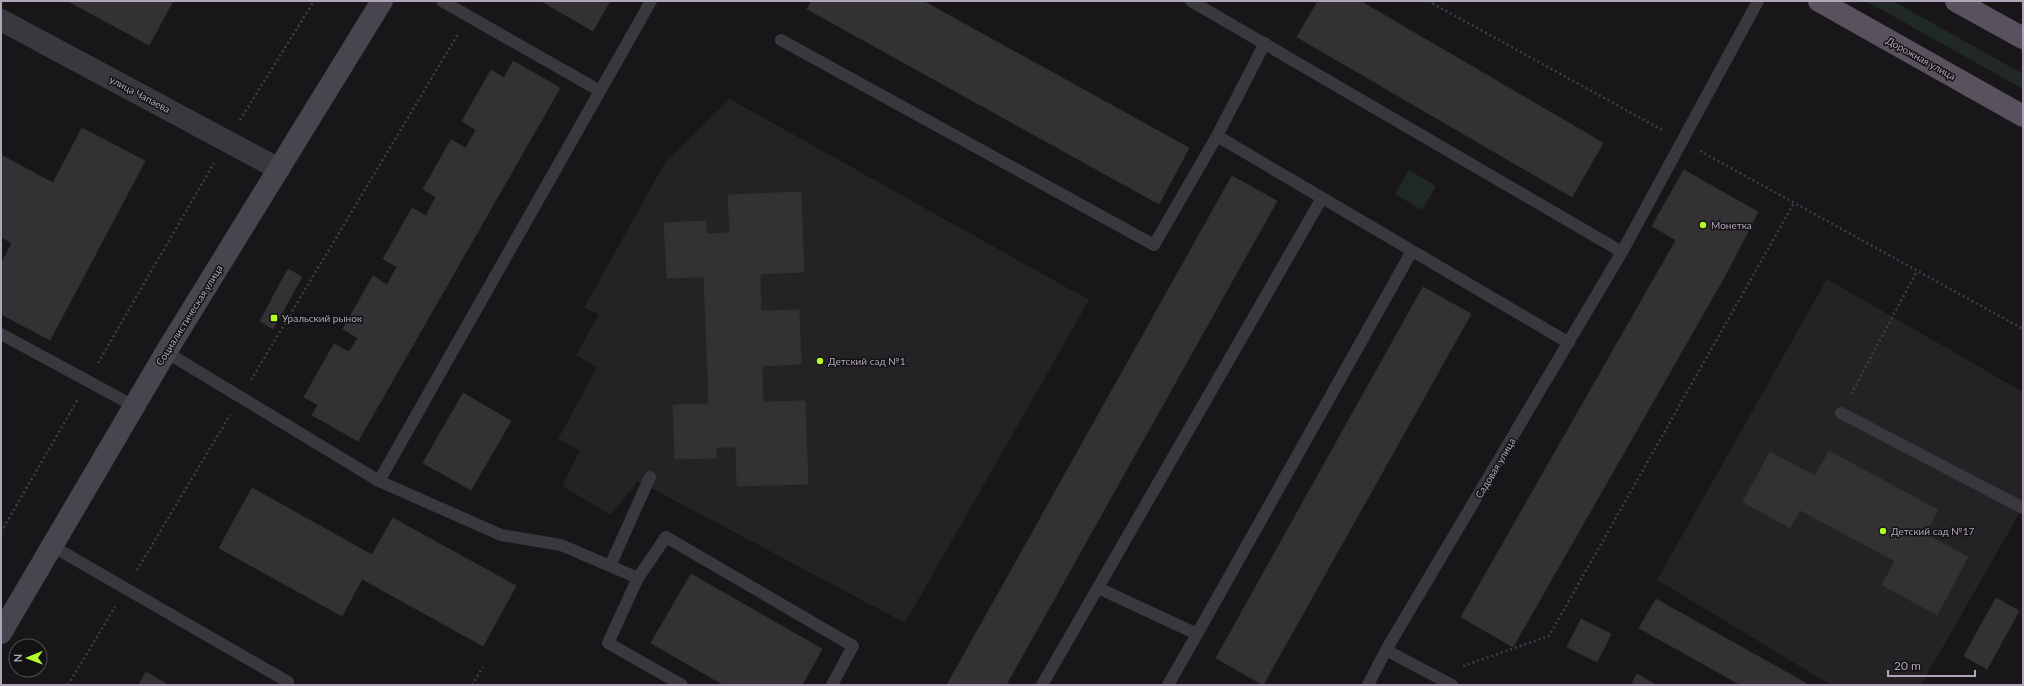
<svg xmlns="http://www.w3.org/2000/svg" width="2024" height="686" viewBox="0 0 2024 686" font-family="Lato,sans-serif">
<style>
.built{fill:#242225}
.green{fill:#202927}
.building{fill:#333134;stroke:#333034}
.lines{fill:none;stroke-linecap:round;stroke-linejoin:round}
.path{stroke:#403d45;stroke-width:2.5;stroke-dasharray:2 3;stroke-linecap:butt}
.lane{stroke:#3a373d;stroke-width:12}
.street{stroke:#3a373d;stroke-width:22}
.secondary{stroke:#49454e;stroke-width:22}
.primary{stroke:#57525d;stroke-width:22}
.poi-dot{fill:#b3fe28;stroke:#131113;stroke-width:1.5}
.labels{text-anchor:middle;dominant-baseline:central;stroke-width:3;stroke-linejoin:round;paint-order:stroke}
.street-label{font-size:10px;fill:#aea7b9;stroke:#131113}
.poi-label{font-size:10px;fill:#aea7b9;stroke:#131113;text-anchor:start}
</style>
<rect width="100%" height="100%" fill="#181618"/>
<!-- built -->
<path class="built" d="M 730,99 L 1089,300 L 905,623 L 638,481 L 611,515 L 562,486 L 580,451 L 558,439 L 597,367 L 576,355 L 599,314 L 584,308 L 666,161 Z
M 1827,279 L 2023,392 L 2023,507 L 1921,685 L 1831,685 L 1657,580 Z"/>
<!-- green -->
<path class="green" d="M 1866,1 L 1893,1 L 2023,74 L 2023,89 Z
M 1409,170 L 1436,186 L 1422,210 L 1395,194 Z"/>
<!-- building -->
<path class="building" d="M 68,1 L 173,1 L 149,45 Z
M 541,1 L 610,1 L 593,31 Z
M 812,1 L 923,1 L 1189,148 L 1159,204 L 807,9 Z
M 1318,1 L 1360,1 L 1603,143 L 1572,197 L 1297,37 Z
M 513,61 L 560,88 L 358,441 L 312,415 L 318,405 L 304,397 L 334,344 L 349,352 L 358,338 L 343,329 L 373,276 L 387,285 L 397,267 L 383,259 L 412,208 L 426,216 L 436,197 L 423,189 L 451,140 L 466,148 L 476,130 L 462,121 L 491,70 L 504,78 Z
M 82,128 L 145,161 L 50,340 L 1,314 L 1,264 L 12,243 L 1,237 L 1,155 L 53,183 Z
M 1684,170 L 1758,212 L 1726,274 L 1513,647 L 1461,617 L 1676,240 L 1652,226 Z
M 1232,176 L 1277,201 L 1006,685 L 947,685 Z
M 801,192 L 804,272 L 760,274 L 761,311 L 799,310 L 801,364 L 762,366 L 763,402 L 805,401 L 808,484 L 737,486 L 736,447 L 716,447 L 716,458 L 675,459 L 673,405 L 709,404 L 704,277 L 667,278 L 664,223 L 706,221 L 706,234 L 730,233 L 728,195 Z
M 288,269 L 302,277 L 273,329 L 260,321 Z
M 1423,287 L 1471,314 L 1263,685 L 1216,658 Z
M 463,393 L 511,421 L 471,490 L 423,463 Z
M 1829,451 L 1938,510 L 1925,534 L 1968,557 L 1937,615 L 1882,585 L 1895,561 L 1800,510 L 1790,528 L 1743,502 L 1770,452 L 1815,476 Z
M 252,488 L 372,555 L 393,518 L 516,586 L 483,646 L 362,579 L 342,616 L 219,548 Z
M 691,574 L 822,649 L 802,685 L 724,685 L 651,643 Z
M 1996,598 L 2019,611 L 1987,669 L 1964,656 Z
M 1656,599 L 1809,685 L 1741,685 L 1639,628 Z
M 1581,619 L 1611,634 L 1597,662 L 1567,647 Z
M 146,672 L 168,685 L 139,685 Z
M 1637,674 L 1656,685 L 1631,685 Z"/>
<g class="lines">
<!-- path -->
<path class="path" d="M 1428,1 L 1664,131
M 240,120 L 314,1
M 1700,151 L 2023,329
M 98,363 L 214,163
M 251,380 L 458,34
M 1851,394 L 1917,271
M 1,532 L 78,399
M 137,570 L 230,415
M 1463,666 L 1549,636 L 1794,203
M 68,685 L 115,607
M 472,685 L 483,667"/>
<!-- lane -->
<path class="lane" d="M 442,1 L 600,91
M 1191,1 L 1622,252 L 1758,1
M 781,40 L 1154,245 L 1217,136 L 1265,43
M 1217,136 L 1569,343
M 1,334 L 134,406
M 166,352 L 379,481 L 501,535 L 561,545 L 638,578
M 1841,413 L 2023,508
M 379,481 L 651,1
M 52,546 L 288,682 L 288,685
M 610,566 L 650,477
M 1098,588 L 1197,634 L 1412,251
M 1386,650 L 1452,685
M 682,685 L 608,643 L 638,578 L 666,537 L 853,646 L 832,685
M 1042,685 L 1322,198
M 1168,685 L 1197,634
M 1368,685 L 1386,650 L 1622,252"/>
<!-- street -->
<path class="street" d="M 1,20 L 279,169"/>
<!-- secondary -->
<path class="secondary" d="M 1,633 L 166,352 L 382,1"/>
<!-- primary -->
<path class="primary" d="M 1819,1 L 2023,116
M 1956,1 L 2023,38"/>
</g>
<!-- markers -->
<g class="poi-dot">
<circle cx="1703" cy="225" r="4"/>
<rect x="270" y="314" width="8" height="8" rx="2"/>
<circle cx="820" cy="361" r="4"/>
<circle cx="1883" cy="531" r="4"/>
</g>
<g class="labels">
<!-- street labels -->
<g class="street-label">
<text transform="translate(1921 58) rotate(29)">Дорожная улица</text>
<text transform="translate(140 94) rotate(28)">улица Чапаева</text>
<text transform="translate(189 315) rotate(-58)">Социалистическая улица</text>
<text transform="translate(1495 468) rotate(-59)">Садовая улица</text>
</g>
<!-- poi labels -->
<g class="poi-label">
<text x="1711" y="225">Монетка</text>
<text x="282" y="318">Уральский рынок</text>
<text x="828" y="361">Детский сад №1</text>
<text x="1891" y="531">Детский сад №17</text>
</g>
</g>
<!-- border -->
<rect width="2024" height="686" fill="none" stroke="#aea7b9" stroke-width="4"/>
<!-- north arrow -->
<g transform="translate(28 658) rotate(269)"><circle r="19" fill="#131113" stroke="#514d55"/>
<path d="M0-3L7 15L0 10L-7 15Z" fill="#b3fe28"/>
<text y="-6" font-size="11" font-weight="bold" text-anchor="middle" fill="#aea7b9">N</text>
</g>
<!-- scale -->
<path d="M1888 670v6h87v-6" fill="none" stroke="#aea7b9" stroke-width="2"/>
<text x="1894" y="670" font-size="12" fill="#aea7b9" stroke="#131113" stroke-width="3" paint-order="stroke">20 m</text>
</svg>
